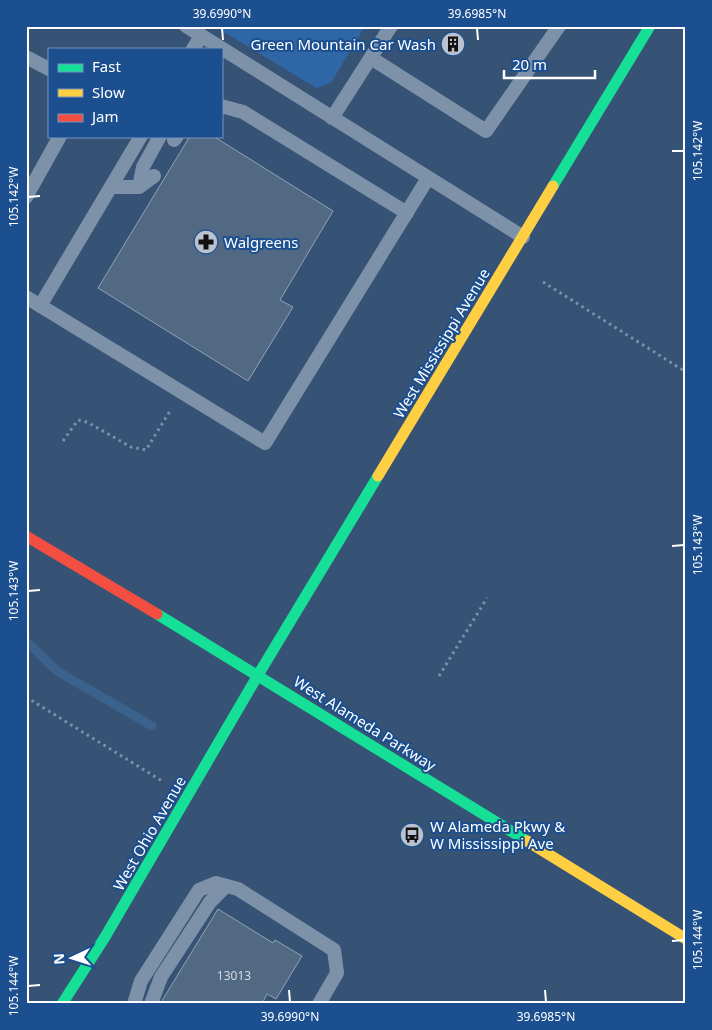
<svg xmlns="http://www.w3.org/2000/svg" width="712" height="1030" viewBox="0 0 712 1030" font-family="'Noto Sans',sans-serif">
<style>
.green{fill:#2f66a5}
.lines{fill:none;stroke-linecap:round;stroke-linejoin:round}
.stream{stroke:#3b618d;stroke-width:9}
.building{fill:#526984;stroke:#92a2b6}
.path{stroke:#7d92a8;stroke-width:3;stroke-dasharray:2.5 4;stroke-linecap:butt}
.lane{stroke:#7d92a8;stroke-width:14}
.fast{stroke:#16e098;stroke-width:11}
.slow{stroke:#ffcf43;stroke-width:11}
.jam{stroke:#f24e42;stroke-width:11}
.ticks{fill:none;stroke:#fff;stroke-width:2}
.labels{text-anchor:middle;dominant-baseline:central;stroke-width:4;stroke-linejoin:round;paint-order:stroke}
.number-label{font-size:12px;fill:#d4dae0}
.poi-label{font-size:15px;fill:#fff;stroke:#1b4f8f;text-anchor:start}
.street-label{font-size:15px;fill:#fff;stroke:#1b4f8f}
.neatline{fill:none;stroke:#fff;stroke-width:2}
.ticks-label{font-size:12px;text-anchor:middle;fill:#fff}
</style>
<rect width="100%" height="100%" fill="#365274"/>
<!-- green -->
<path class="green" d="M 214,26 L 365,26 L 331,83 L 316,88 Z"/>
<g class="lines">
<!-- stream -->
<path class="stream" d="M 26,641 L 57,671 L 152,726"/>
</g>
<!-- building -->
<path class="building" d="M 190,136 L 213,136 L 333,211 L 280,300 L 293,307 L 248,381 L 98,288 Z
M 218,909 L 273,943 L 275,940 L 302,956 L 276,999 L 267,994 L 262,1004 L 160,1004 Z"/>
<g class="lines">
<!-- path -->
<path class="path" d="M 543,282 L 686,372
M 63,441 L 78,420 L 87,422 L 131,447 L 146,450 L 170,411
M 439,676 L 487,598
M 26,697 L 162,781"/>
<!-- lane -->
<path class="lane" d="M 186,26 L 523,237
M 193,49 L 201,36
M 26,57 L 49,69
M 371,58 L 486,131 L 559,26
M 221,106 L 243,112 L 407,213
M 332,118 L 391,26
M 174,140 L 177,136
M 111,187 L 139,187 L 154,176
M 139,187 L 143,167 L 160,136
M 26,197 L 60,136
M 26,297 L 265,443 L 428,178
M 40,306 L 141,136
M 134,1004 L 141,981 L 199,890 L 216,883 L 238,889 L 334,950 L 337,973 L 319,1004
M 151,1004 L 161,977 L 210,902 L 226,886"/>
<!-- fast -->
<path class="fast" d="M 553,186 L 650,26
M 157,614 L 527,841
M 62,1004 L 105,937 L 258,675 L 378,476"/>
<!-- slow -->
<path class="slow" d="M 378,476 L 553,186
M 527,841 L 686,939"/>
<!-- jam -->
<path class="jam" d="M 26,536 L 157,614"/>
</g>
<!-- ticks -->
<path class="ticks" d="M 222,28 L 223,40M 477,28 L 478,40M 672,151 L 684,151M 28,197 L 40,196M 672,546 L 684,545M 28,591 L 40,590M 672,941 L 684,940M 28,986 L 40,985M 289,990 L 290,1002M 545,990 L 546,1002"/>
<!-- icons -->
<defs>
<g id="building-disc" transform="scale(1.25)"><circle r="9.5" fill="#b9c2ce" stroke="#1b4f8f"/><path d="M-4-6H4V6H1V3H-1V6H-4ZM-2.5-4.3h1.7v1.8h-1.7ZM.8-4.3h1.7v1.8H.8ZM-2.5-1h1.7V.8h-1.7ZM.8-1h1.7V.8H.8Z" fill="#111"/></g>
<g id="pharmacy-disc" transform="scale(1.25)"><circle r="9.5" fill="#b9c2ce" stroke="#1b4f8f"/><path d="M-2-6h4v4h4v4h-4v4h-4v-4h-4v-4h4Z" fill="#111"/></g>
<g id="bus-disc" transform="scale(1.25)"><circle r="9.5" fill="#b9c2ce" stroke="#1b4f8f"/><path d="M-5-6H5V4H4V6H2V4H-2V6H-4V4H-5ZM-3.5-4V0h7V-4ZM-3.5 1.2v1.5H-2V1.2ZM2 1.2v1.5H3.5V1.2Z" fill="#111"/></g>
</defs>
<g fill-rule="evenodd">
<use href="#building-disc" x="453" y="44"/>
<use href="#pharmacy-disc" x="206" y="242"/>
<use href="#bus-disc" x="412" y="835"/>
</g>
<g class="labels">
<!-- number labels -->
<g class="number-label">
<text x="234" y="975">13013</text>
</g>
<!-- poi labels -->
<g class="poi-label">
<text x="436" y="44" text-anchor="end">Green Mountain Car Wash</text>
<text x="224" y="242">Walgreens</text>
<text x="430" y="826">W Alameda Pkwy &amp;<tspan x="430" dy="17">W Mississippi Ave</tspan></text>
</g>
<!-- street labels -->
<g class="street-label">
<text transform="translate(441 343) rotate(-59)">West Mississippi Avenue</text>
<text transform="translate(365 723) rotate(32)">West Alameda Parkway</text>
<text transform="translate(149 833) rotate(-60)">West Ohio Avenue</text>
</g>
</g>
<!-- border -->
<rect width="712" height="1030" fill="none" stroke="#1b4f8f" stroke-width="55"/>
<!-- legend -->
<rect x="48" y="48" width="175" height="90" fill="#1b4f8f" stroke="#7695bc"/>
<rect x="58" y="64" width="25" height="8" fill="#16e098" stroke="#7695bc"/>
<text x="92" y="72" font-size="15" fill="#ffffff">Fast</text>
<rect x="58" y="89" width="25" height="8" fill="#ffcf43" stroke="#7695bc"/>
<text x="92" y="98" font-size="15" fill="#ffffff">Slow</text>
<rect x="58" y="114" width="25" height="8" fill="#f24e42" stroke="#7695bc"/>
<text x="92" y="122" font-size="15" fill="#ffffff">Jam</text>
<!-- north arrow -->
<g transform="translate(72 958) rotate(266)" stroke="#1b4f8f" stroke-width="4" paint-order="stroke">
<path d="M0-4L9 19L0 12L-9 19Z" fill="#ffffff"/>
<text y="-8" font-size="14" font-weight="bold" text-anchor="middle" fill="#ffffff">N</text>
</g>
<!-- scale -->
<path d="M504 70v8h91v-8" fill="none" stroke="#ffffff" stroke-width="2.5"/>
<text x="512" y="70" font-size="15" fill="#ffffff" stroke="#1b4f8f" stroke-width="4" paint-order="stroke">20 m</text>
<rect x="28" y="28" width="656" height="974" class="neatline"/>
<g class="ticks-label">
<text x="222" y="18">39.6990°N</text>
<text x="477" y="18">39.6985°N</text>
<text transform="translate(698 151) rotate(-90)" y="4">105.142°W</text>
<text transform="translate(14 197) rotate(-90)" y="4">105.142°W</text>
<text transform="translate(698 545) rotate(-90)" y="4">105.143°W</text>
<text transform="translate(14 591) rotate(-90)" y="4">105.143°W</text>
<text transform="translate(698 940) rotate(-90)" y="4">105.144°W</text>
<text transform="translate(14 986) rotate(-90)" y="4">105.144°W</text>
<text x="290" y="1021">39.6990°N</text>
<text x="546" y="1021">39.6985°N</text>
</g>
</svg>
